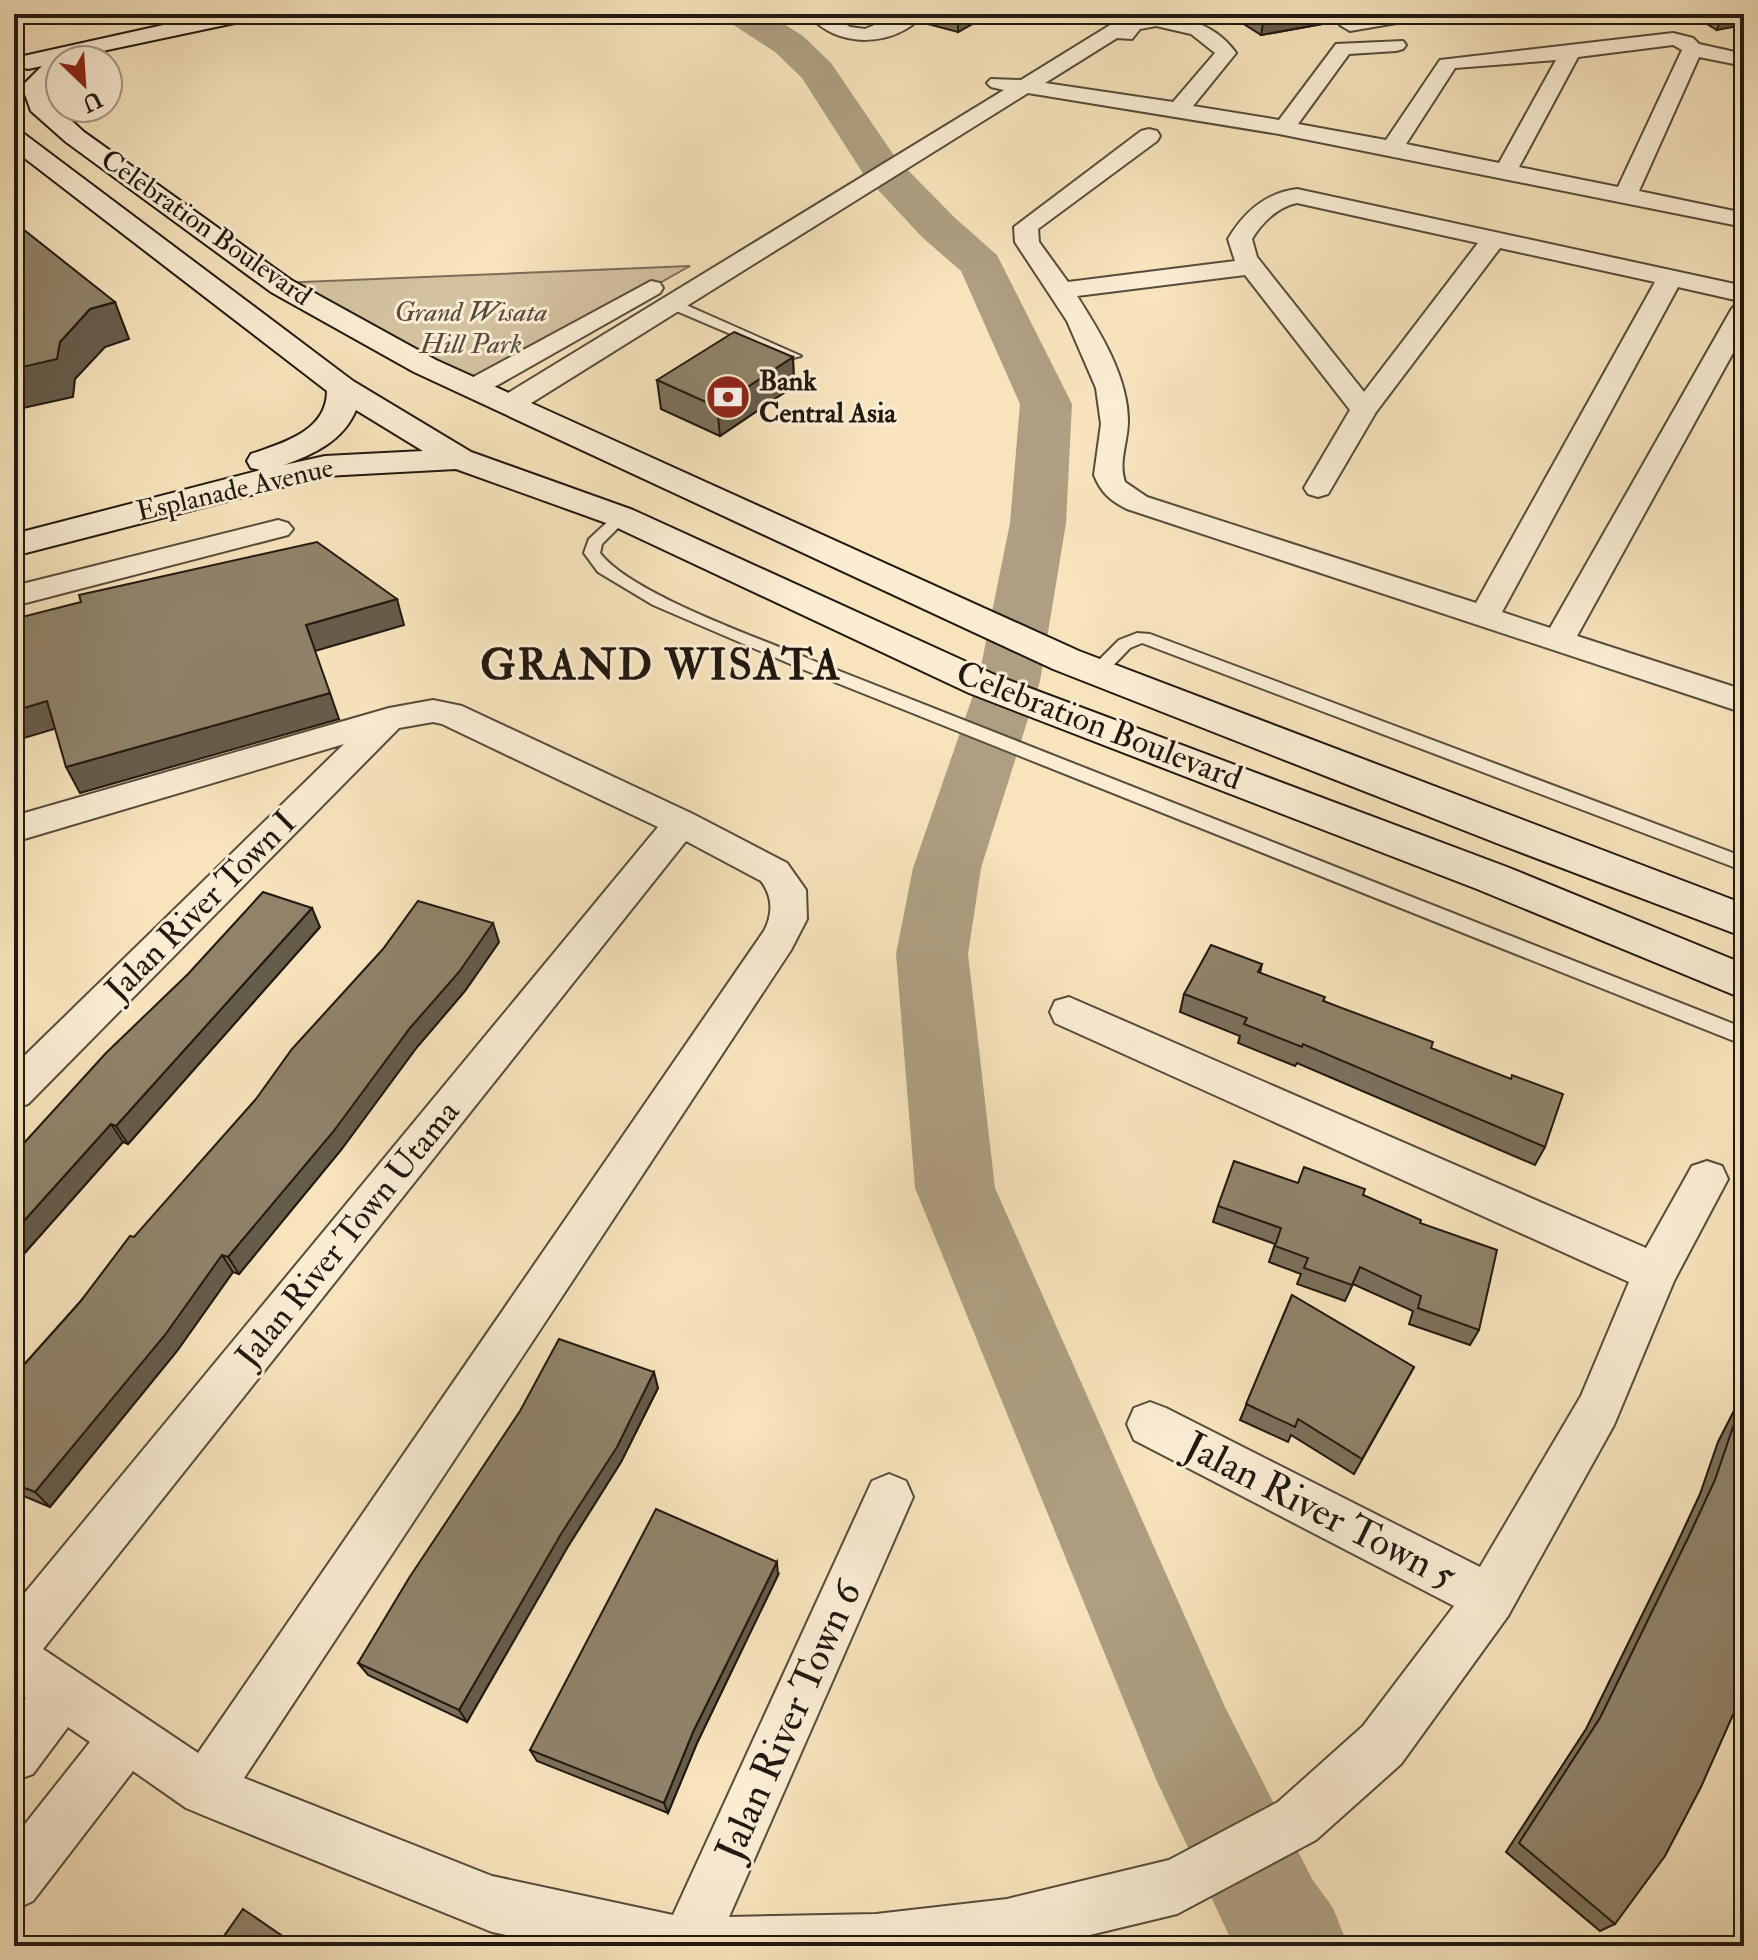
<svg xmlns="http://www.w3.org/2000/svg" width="1758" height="1960" viewBox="0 0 1758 1960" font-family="'IM FELL Double Pica',serif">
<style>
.green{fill:#d3c1a0;stroke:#7a6d58;stroke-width:2}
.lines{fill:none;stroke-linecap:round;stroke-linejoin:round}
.river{fill:#ae9f82;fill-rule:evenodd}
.lane-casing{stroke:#564c3b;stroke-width:4}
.street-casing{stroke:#564c3b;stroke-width:4}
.secondary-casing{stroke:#211910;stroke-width:4}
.lane{fill:#faedd4;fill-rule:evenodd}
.street{fill:#faedd4;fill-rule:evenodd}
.secondary{fill:#faedd4;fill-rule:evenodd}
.wall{fill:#7c715b;stroke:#211910;stroke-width:2}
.shaded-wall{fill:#655c4a;stroke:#211910;stroke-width:2}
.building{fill:#90836a;stroke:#211910;stroke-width:2}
.labels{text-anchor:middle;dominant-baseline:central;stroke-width:6;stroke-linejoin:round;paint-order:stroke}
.far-street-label{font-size:28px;fill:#211910;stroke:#faedd4}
.far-park-label{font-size:28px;font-style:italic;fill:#564b3b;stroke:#faedd4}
.far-poi-label{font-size:28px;font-weight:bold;fill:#211910;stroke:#faedd4;text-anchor:start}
.street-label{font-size:34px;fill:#211910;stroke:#faedd4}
.near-street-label{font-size:40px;fill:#211910;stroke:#faedd4}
.district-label{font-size:42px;font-weight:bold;letter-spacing:2px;fill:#211910;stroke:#faedd4}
</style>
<rect width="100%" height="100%" fill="#f7e4bd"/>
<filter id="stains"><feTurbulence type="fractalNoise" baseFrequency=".0025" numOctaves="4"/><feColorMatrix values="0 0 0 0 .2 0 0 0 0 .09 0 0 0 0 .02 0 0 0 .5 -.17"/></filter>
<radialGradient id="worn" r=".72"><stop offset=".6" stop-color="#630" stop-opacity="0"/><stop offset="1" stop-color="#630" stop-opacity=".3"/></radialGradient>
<!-- green -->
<path class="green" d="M 690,266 L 473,388 L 276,283 Z"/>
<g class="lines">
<!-- river -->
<path class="river" d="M 723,14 L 768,14 L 803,36 L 831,63 L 895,157 L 955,218 L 997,255 L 1072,404 L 1066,523 L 1040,681 L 981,868 L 968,954 L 995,1188 L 1225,1707 L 1312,1879 L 1333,1908 L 1348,1946 L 1234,1946 L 1155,1777 L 915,1188 L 896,954 L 913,868 L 978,681 L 1010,523 L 1020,404 L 961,271 L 923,238 L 864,175 L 802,78 L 775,52 L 729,22 Z"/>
<!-- lane casing -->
<g class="lane-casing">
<path id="lane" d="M 667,301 L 677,301 L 801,356 L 789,359 L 667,307 Z
M 621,512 L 629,517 L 602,544 L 600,553 C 631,594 762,639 814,661 L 1744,1028 L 1744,1045 L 802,669 L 653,605 L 598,572 L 584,553 L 589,539 L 616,514 Z
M 1137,633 L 1150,634 L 1744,857 L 1744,871 L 1142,643 L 1130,648 L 1104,675 L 1092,675 L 1090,671 L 1092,667 L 1119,640 Z"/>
</g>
<!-- street casing -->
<g class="street-casing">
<path id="street" d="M 808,14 L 830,14 L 850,27 L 865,29 L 900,14 L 924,14 C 895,48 836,49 808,14 Z
M 1128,14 C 1168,14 1211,17 1236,53 L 1193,106 L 1279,120 L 1336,44 L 1403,41 L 1406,45 L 1403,49 L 1396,51 L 1349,54 L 1298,124 L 1386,140 L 1440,60 L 1673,33 L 1693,38 L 1699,44 L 1744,54 L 1744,66 L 1699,57 L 1639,191 L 1744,213 L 1744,227 L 1279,134 L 1028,93 L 520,410 L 500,410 L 496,404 L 500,398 L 1004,90 L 991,87 L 987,83 L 991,79 L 1021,80 ZM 1156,26 L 1191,34 L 1215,53 L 1173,102 L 1045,83 L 1117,38 L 1132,39 L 1140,29 ZM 1673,45 L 1682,50 L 1618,187 L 1519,167 L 1578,57 ZM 1556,60 L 1499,163 L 1406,144 L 1455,68 Z
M 1379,14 L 1424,14 L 1414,20 L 1350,31 L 1340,25 L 1343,21 Z
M 1149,129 L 1157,131 L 1160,136 L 1157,141 L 1038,229 L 1039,242 L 1068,282 L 1235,261 L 1228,239 C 1244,212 1265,193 1297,189 L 1744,286 L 1744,302 L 1678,287 L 1502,612 L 1550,628 L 1731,310 L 1735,305 L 1744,302 L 1744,333 L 1577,636 L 1744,690 L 1744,713 L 1127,509 C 1111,501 1101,493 1094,475 L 1101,424 L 1096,388 L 1067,321 L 1015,242 L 1014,227 L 1141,131 ZM 1297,203 L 1478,243 L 1364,392 L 1257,257 L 1252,239 C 1262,222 1278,207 1297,203 ZM 1500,248 L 1655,282 L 1476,603 L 1147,497 L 1125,482 C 1118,462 1128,442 1128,421 C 1128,377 1100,332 1077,296 L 1245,275 L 1350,410 L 1304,488 L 1308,494 L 1318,497 L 1328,494 L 1376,412 Z
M 651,281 L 660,283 L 663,288 L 660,293 L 482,394 L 464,394 L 460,388 L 464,382 Z
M 278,520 L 288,523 L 293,529 L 288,535 L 14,606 L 14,586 Z
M 433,700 L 462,706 L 693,814 L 787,863 L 806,890 L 807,919 L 791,950 L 244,1778 L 492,1876 L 673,1915 L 872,1481 L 889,1474 L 906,1481 L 913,1497 L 729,1917 L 876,1914 L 1007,1899 L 1169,1860 L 1278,1802 L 1363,1726 L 1454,1606 L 1134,1440 L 1127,1424 L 1134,1408 L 1150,1402 L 1166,1408 L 1480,1567 L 1581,1396 L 1629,1282 L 1055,1023 L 1050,1012 L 1055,1001 L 1069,997 L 1646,1248 L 1692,1166 L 1707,1161 L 1722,1166 L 1728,1179 L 1674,1281 L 1614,1425 L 1508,1616 L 1401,1764 L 1316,1840 L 1177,1914 L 1044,1946 L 558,1946 L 492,1932 L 205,1816 L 186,1808 L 133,1771 L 33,1901 L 14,1910 L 14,1838 L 90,1742 L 68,1727 L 33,1774 L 14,1781 L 14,1713 L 26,1698 L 14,1690 L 14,1606 L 658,827 L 442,724 L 433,722 L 399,728 L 28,1104 L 14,1108 L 14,1066 L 344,744 L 14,842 L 14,816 L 389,708 ZM 686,841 L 761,881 C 773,897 773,914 764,931 L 198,1753 L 43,1649 Z"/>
</g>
<!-- secondary casing -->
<g class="secondary-casing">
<path id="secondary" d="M 213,14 L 255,14 L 252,19 L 244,21 L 60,60 L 60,76 L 47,87 L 52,103 L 84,132 L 291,280 L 436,360 L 1079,651 L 1744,904 L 1744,937 L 1504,846 L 1053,669 L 414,372 L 271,292 L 66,142 L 31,111 L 22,86 L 42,66 L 28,69 L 20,67 L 16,62 L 20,57 L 28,55 Z
M 14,130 L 23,133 L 353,381 L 471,452 L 633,510 L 995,675 L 1507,867 L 1744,964 L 1744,999 L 1477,889 L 969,693 L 609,524 L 456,469 L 325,476 L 14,556 L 14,534 L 261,470 L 251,468 L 247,461 L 251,454 C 283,443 327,431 327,391 L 14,150 ZM 356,410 L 423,451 L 325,456 L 284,465 C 314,454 343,441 356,410 Z"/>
</g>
<!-- lane -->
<use href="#lane" class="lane"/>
<!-- street -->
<use href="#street" class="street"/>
<!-- secondary -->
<use href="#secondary" class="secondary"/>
</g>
<!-- wall -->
<path class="wall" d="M 920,14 L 990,14 L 958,32 L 920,22 Z
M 1228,14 L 1350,14 L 1350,17 L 1339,21 L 1261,35 Z
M 1653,14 L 1744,14 L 1717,30 L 1692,15 L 1661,19 Z
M 793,357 L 794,386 L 720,436 L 661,409 L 657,380 Z
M 320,927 L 128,1144 L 123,1142 L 14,1265 L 14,1154 Z
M 499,942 L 465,991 L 417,1047 L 341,1150 L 239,1274 L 233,1272 L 177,1351 L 50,1507 L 14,1492 L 14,1376 L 80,1302 L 134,1237 Z
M 1262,964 L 1260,973 L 1431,1048 L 1545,1147 L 1535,1165 L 1297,1063 L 1295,1066 L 1238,1043 L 1240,1036 L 1180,1012 L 1184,994 Z
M 1298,1183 L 1363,1195 L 1420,1223 L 1479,1330 L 1470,1345 L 1409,1324 L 1413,1311 L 1353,1284 L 1345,1301 L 1297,1284 L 1301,1274 L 1269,1262 L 1275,1244 L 1213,1222 L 1218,1206 Z
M 1292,1295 L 1414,1367 L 1354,1474 L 1291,1435 L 1288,1442 L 1240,1420 Z
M 658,1388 L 621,1462 L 567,1548 L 467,1722 L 368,1675 L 358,1663 Z
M 1744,1391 L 1744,1690 L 1615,1924 L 1600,1931 L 1506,1852 L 1586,1729 L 1673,1552 L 1700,1494 L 1718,1442 Z
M 778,1575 L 697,1743 L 668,1813 L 537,1761 L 530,1750 Z"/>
<!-- shaded-wall -->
<path class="shaded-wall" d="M 961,14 L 990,14 L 958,32 L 958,15 Z
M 1286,14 L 1350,14 L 1350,17 L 1339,21 L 1261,35 L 1264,18 Z
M 1663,14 L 1692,14 L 1661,19 Z
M 1744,15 L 1744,25 L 1717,30 L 1721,19 Z
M 115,302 L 129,339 L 105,347 L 75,379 L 73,397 L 14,410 L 14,369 L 60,342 L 90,309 Z
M 793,357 L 794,386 L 720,436 L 717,407 Z
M 397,599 L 404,625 L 315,651 L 306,625 Z
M 330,693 L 339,719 L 80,793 L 66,767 Z
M 47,701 L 61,727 L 14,741 L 14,711 Z
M 312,908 L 320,927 L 128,1144 L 116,1126 Z
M 493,923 L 499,942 L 465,991 L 417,1047 L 341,1150 L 239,1274 L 228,1257 Z
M 111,1124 L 123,1142 L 14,1265 L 14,1232 Z
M 222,1255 L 233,1272 L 177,1351 L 50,1507 L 35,1492 Z
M 654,1372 L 658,1388 L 621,1462 L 567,1548 L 467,1722 L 459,1710 Z
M 777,1562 L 778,1575 L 697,1743 L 668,1813 L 664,1803 L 693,1732 Z"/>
<!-- building -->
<path class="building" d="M 1258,14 L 1286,14 L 1264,18 Z
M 1713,14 L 1744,14 L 1744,15 L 1721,19 Z
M 14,222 L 115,302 L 90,309 L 60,342 L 57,359 L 14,369 Z
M 734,332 L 793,357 L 717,407 L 657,380 Z
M 317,542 L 397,599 L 306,625 L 330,693 L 66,767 L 47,701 L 14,711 L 14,619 L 81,602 L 79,595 Z
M 263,892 L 312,908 L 116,1126 L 111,1124 L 14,1232 L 14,1154 L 106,1053 L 188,974 Z
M 418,901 L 493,923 L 459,972 L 410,1028 L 333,1132 L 228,1257 L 222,1255 L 165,1335 L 35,1492 L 14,1484 L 14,1376 L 80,1302 L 130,1236 L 134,1237 L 256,1099 L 292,1049 L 383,949 Z
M 1211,945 L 1262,964 L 1258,972 L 1325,997 L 1323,1001 L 1433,1042 L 1431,1048 L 1511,1079 L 1512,1075 L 1563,1094 L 1545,1147 L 1303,1044 L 1302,1047 L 1244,1024 L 1247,1018 L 1184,994 Z
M 1234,1161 L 1298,1183 L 1304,1167 L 1365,1189 L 1363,1195 L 1421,1220 L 1420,1223 L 1497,1250 L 1479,1330 L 1418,1308 L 1421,1296 L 1360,1267 L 1352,1285 L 1304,1268 L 1308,1258 L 1275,1246 L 1281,1228 L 1218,1206 Z
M 1292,1295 L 1414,1367 L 1362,1459 L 1298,1419 L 1295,1427 L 1246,1404 Z
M 559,1339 L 654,1372 L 617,1447 L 561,1534 L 459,1710 L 358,1663 L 409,1578 L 520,1411 Z
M 1744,1405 L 1744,1690 L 1701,1787 L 1665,1856 L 1615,1924 L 1519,1843 L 1600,1718 L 1688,1538 L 1715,1480 L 1733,1427 Z
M 656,1509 L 777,1562 L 693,1732 L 664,1803 L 530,1750 Z
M 243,1909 L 297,1946 L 217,1946 Z"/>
<!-- icons -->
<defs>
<g id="bank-disc" transform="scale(2.3)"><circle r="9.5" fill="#8f2418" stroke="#faedd4"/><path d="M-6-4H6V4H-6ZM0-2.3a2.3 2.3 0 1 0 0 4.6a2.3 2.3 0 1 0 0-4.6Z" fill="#fff"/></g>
</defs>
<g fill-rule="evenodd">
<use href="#bank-disc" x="728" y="397"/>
</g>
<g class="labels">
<!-- far-street labels -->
<g class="far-street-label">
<text transform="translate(206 228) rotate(35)">Celebration Boulevard</text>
<text transform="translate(235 490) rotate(-13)">Esplanade Avenue</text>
</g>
<!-- far-park labels -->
<g class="far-park-label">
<text x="471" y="312">Grand Wisata<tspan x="471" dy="32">Hill Park</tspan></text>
</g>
<!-- far-poi labels -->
<g class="far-poi-label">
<text x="759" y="381">Bank<tspan x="759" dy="32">Central Asia</tspan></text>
</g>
<!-- street labels -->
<g class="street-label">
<text transform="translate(1099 726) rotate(21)">Celebration Boulevard</text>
<text transform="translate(201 906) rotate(-45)">Jalan River Town I</text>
<text transform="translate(348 1234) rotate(-51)">Jalan River Town Utama</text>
</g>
<!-- near-street labels -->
<g class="near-street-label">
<text transform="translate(1320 1511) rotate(27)">Jalan River Town 5</text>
<text transform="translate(789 1721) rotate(-66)">Jalan River Town 6</text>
</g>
<!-- district labels -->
<g class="district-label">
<text x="661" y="666">GRAND WISATA</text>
</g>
</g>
<!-- margin -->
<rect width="1758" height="1960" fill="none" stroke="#f7e4bd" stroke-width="48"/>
<rect x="16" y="16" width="1726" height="1928" fill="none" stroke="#211910" stroke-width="4"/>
<rect x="24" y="24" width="1710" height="1912" fill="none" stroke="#211910" stroke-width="2"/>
<!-- north arrow -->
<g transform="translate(84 84) rotate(155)"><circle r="38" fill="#faedd4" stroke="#a39886" stroke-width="2"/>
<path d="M0-6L14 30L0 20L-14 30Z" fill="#8f2418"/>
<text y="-12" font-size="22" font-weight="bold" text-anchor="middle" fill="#211910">U</text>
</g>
<rect width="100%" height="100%" filter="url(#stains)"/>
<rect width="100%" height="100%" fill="url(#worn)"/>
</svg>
